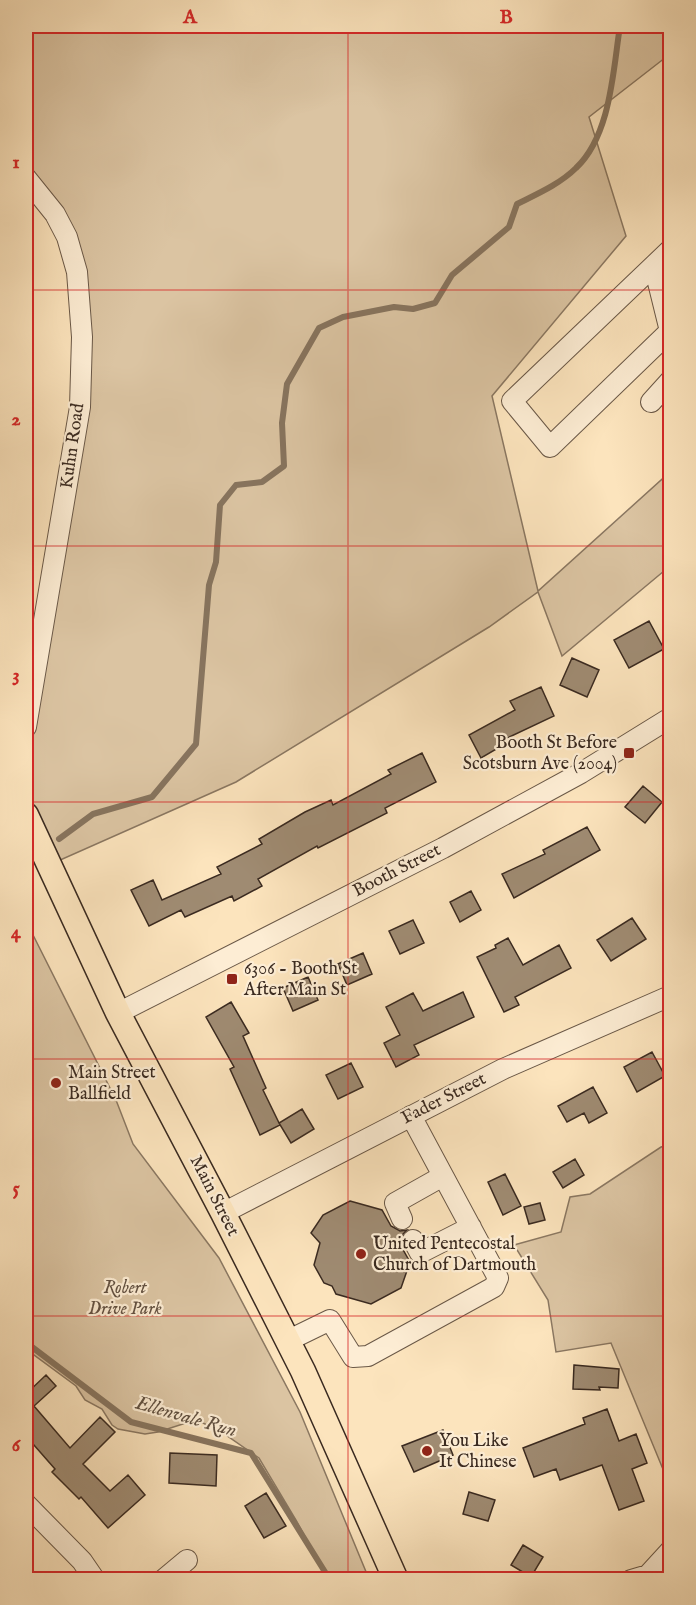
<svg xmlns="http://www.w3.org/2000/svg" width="696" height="1605" viewBox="0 0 696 1605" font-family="'IM FELL English',serif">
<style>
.green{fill:#dbc4a2;stroke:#8a7761;stroke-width:1.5}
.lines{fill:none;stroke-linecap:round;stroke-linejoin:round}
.stream{stroke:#87745e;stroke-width:6}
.building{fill:#9f8b72;stroke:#3a2a20;stroke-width:1.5}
.minor-casing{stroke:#6a5847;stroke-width:22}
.major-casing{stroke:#3a2a20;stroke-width:27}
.minor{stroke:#fdedd4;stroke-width:20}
.major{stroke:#fce4bd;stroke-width:24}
.grid{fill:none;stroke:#d62828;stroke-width:1.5;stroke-opacity:0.55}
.poi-dot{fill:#8f2418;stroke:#fdedd4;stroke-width:2}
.labels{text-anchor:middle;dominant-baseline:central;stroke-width:4.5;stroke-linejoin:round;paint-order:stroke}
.street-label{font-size:18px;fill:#3a2a20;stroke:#fdedd4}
.poi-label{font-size:18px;fill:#3a2a20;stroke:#fdedd4;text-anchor:start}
.park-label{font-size:18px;font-style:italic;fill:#625040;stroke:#fdedd4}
.water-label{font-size:20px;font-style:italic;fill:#604f3f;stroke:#fdedd4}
.neatline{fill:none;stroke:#d62828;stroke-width:2}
.grid-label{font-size:20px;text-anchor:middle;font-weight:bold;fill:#d62828}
</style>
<rect width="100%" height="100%" fill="#fce4bd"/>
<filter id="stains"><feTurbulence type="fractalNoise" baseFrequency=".00333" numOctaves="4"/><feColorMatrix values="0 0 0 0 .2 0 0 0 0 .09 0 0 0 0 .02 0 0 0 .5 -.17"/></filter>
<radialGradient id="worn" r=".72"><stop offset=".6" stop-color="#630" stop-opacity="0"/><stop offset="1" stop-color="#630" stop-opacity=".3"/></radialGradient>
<!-- green -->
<path class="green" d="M 39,26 L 670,26 L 670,54 L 589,117 L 626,236 L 492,396 L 538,591 L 670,472 L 670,566 L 562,656 L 538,592 L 489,627 L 236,782 L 49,865 L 26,811 L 26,758 L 75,373 L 66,234 L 26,188 L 26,32 Z
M 26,921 L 116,1100 L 133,1144 L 219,1258 L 300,1412 L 369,1579 L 328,1579 L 296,1520 L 259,1458 L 220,1431 L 203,1423 L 189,1422 L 158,1432 L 145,1434 L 118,1429 L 112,1425 L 102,1409 L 85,1400 L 76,1386 L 26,1349 Z
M 670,1145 L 670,1480 L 667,1479 L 611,1343 L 556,1352 L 548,1300 L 514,1245 L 561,1232 L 570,1197 L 590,1194 L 661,1147 Z"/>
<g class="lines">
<!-- stream -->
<path class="stream" d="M 59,839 L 93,814 L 152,797 L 196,744 L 209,585 L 216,562 L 220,505 L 236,485 L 262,482 L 284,466 L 282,423 L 287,384 L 319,328 L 343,317 L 394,307 L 413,309 L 435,303 L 452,275 L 509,227 L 517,204 C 537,194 560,184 576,168 C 611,135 613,70 620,26
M 26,1338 L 28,1344 L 131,1422 L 251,1453 L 330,1580"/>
</g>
<!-- building -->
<path class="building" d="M 649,621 L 664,649 L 629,668 L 614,640 Z
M 572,658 L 599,670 L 587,697 L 560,685 Z
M 541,687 L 554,716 L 503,740 L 505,744 L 481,758 L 469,735 L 515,710 L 510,701 Z
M 422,753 L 436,782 L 385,808 L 387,813 L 318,848 L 317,846 L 258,879 L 262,886 L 234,901 L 232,896 L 185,917 L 181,910 L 149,926 L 131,890 L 153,880 L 162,900 L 221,874 L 217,867 L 262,844 L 259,839 L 305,812 L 331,800 L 333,805 L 391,774 L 388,770 Z
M 643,786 L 662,802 L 645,823 L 625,807 Z
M 587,827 L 600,850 L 514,898 L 502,874 L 545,854 L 543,850 Z
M 471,891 L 481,910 L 460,922 L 450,902 Z
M 632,918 L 646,939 L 611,961 L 597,940 Z
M 413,920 L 424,943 L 400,954 L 389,931 Z
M 508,938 L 523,965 L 559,945 L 571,968 L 515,997 L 519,1005 L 504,1012 L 477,957 L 496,948 L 495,945 Z
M 363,953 L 372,974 L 347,985 L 338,964 Z
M 308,977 L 318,1000 L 293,1011 L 283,988 Z
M 463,992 L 474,1017 L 414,1045 L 419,1055 L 396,1067 L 384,1043 L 400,1035 L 386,1007 L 413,993 L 423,1011 Z
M 231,1002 L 249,1033 L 243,1036 L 266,1088 L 263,1090 L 280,1125 L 260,1135 L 230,1069 L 234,1067 L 206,1017 Z
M 652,1052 L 665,1076 L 637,1092 L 624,1067 Z
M 351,1063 L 363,1087 L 338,1099 L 326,1075 Z
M 593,1087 L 607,1113 L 589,1123 L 584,1113 L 567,1122 L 558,1106 Z
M 302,1109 L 314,1129 L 291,1143 L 279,1123 Z
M 575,1159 L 584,1175 L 563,1188 L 553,1172 Z
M 505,1174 L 521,1206 L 503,1215 L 488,1182 Z
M 350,1201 L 382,1210 L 391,1226 L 400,1231 L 407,1230 L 403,1234 L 401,1246 L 410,1262 L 401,1288 L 371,1304 L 336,1294 L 332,1286 L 324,1283 L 314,1265 L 320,1243 L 311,1233 L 323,1215 Z
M 540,1203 L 545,1220 L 529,1224 L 524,1207 Z
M 574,1365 L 619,1369 L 618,1388 L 599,1387 L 600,1390 L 573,1389 Z
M 46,1375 L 56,1386 L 34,1406 L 70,1448 L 100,1417 L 115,1432 L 83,1464 L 110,1491 L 128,1475 L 145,1495 L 108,1528 L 81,1497 L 79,1499 L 52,1472 L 55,1469 L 26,1436 L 26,1394 Z
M 607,1409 L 619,1441 L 636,1434 L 647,1463 L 632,1469 L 644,1501 L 619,1510 L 602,1465 L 560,1480 L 556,1469 L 534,1477 L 523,1448 L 585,1424 L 583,1418 Z
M 443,1430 L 453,1455 L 414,1472 L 402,1446 Z
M 170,1453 L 217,1455 L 216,1486 L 169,1483 Z
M 469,1492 L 495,1500 L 488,1521 L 463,1514 Z
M 266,1493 L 286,1526 L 264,1538 L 245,1506 Z
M 523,1545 L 543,1557 L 531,1577 L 511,1565 Z"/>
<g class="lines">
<!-- minor casing -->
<g class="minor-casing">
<path id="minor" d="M 26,178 L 55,214 L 67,237 L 77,272 L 82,337 L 80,407 L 26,727
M 654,266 L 670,331 L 550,447 L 512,401 L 670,250
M 651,402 L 670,381
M 118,1013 L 443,848 L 581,773 L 670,718
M 223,1213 L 503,1069 L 670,996
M 402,1219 L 395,1203 L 443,1176
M 413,1240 L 420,1253 L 471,1227
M 287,1341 L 330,1320 L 353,1357 L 368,1356 L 494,1287 L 498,1278 L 411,1116
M 26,1504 L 82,1561 L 95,1580
M 163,1580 L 187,1560
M 631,1580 L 648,1575 L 670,1551"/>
</g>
<!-- major casing -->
<g class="major-casing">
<path id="major" d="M 26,815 L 118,1013 L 223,1213 L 303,1371 L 396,1580"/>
</g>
<!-- minor -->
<use href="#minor" class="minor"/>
<!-- major -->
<use href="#major" class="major"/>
</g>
<!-- grid -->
<path class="grid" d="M 348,26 L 348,1580M 26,290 L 670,290M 26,546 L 670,546M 26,802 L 670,802M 26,1059 L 670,1059M 26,1316 L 670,1316"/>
<!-- markers -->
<g class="poi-dot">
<rect x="623" y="747" width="12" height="12" rx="3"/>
<rect x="226" y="973" width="12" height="12" rx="3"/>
<circle cx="56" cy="1083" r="6"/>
<circle cx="361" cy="1254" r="6"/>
<circle cx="427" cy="1451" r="6"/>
</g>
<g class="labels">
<!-- street labels -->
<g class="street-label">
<text transform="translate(73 446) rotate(-82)">Kuhn Road</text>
<text transform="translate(397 871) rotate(-27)">Booth Street</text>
<text transform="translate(444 1099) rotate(-27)">Fader Street</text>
<text transform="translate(214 1196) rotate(63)">Main Street</text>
</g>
<!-- poi labels -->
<g class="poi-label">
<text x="617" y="743" text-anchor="end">Booth St Before<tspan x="617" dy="21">Scotsburn Ave (2004)</tspan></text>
<text x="244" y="969">6306 - Booth St<tspan x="244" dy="21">After Main St</tspan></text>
<text x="68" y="1073">Main Street<tspan x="68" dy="21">Ballfield</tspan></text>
<text x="373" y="1244">United Pentecostal<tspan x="373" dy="21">Church of Dartmouth</tspan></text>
<text x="439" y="1441">You Like<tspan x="439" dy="21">It Chinese</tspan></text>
</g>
<!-- park labels -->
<g class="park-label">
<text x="125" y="1288">Robert<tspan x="125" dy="21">Drive Park</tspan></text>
</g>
<!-- water labels -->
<g class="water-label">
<text transform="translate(186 1417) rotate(16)">Ellenvale Run</text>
</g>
</g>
<!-- margin -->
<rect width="696" height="1605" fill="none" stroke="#fce4bd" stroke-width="66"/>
<rect x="33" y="33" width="630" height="1539" class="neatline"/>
<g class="grid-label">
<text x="190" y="23">A</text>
<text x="506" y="23">B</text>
<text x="16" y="168">1</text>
<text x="16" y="425">2</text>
<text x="16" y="681">3</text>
<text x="16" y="938">4</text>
<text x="16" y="1194">5</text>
<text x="16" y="1451">6</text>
</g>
<rect width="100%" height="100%" filter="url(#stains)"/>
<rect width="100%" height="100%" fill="url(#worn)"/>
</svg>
